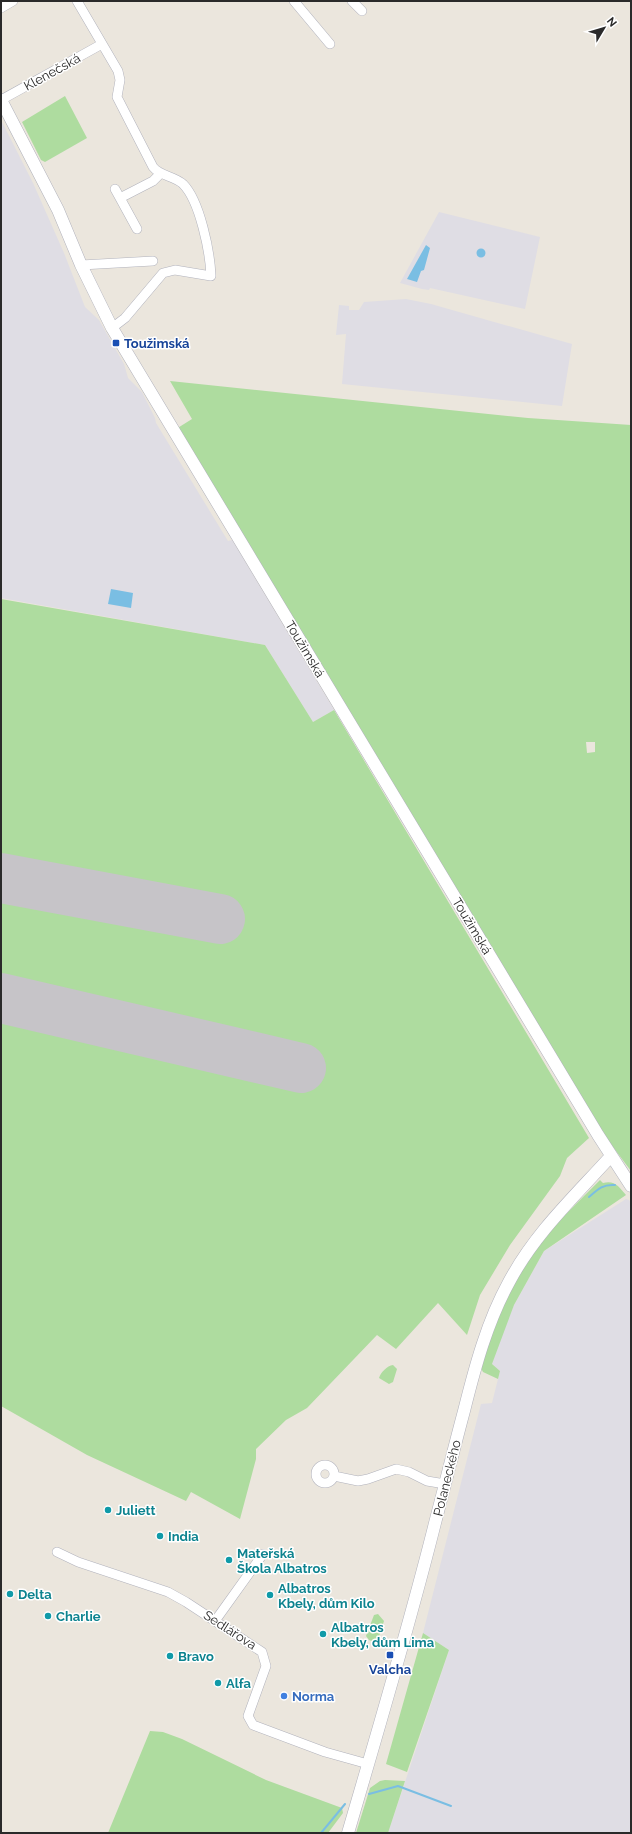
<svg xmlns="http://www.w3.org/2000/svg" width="632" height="1834" viewBox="0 0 632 1834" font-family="Raleway,sans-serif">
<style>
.industrial{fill:#dfdde4}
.green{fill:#aedc9f;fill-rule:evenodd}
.water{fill:#7abee3}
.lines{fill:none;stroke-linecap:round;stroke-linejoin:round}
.stream{stroke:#7abee3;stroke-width:2}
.runway{stroke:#c6c4c8;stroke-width:50}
.street-casing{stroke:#b1b2bc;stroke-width:10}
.secondary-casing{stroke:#b1b2bc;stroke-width:13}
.street{stroke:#fff;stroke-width:9}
.secondary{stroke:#fff;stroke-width:12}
.transit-dot{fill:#1a4fb4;stroke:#fff;stroke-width:1.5}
.culture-dot{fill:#0f9aa8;stroke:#fff;stroke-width:1.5}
.shop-dot{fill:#3f7fe0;stroke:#fff;stroke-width:1.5}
.labels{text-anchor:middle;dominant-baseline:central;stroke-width:3;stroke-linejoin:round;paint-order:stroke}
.street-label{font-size:13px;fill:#2a2a2a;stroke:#fff}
.transit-label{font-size:13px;font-weight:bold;fill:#164399;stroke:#fff;text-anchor:start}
.culture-label{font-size:13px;font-weight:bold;fill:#0d838f;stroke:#fff;text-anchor:start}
.shop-label{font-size:13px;font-weight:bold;fill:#366cbe;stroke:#fff;text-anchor:start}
</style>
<rect width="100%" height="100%" fill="#ebe6dd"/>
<!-- industrial -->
<path class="industrial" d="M 1,120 L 33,183 L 64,253 L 85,307 L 99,320 L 124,364 L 128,378 L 142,392 L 155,418 L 156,423 L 228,541 L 232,540 L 334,710 L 313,722 L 265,645 L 1,598 Z
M 439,212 L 540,237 L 525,309 L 430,288 L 429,290 L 422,289 L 400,283 Z
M 406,299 L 431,304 L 572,344 L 562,406 L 342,384 L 346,334 L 336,335 L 339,305 L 349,306 L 349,310 L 359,310 L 364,302 Z
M 626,1199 L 629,1200 L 631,1203 L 631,1833 L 388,1833 L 449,1650 L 423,1633 L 481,1404 L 492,1403 L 500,1371 L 492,1364 L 500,1339 L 514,1305 L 544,1251 Z"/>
<!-- green -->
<path class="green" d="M 65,96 L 87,138 L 45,162 L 41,160 L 22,122 Z
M 170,381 L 528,418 L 631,425 L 631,1171 L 604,1135 L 176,429 L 192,419 ZM 586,742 L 595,742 L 595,752 L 587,753 Z
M 1,599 L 265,645 L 313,722 L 334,710 L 589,1138 L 567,1158 L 560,1176 L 510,1245 L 480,1295 L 467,1335 L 438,1303 L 396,1349 L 377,1335 L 307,1408 L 286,1420 L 256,1449 L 256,1459 L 240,1519 L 191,1492 L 186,1501 L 87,1455 L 1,1406 Z
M 600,1180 L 603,1183 C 615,1180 619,1187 626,1195 L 544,1251 L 514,1305 L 492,1364 L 500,1371 L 498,1379 L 483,1372 L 481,1368 L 497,1318 L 525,1263 L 558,1222 Z
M 393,1365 L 397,1369 L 393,1382 L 389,1384 L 379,1378 C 381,1372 387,1366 393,1365 Z
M 378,1614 L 384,1621 L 377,1643 L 369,1640 L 366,1636 L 374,1615 Z
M 423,1633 L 449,1650 L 407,1772 L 386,1764 Z
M 150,1731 L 163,1732 L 182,1739 L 266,1780 L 342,1808 L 343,1813 L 328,1833 L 108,1833 Z
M 385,1780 L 405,1781 L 388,1833 L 356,1833 L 370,1788 L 380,1781 Z"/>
<!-- water -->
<path class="water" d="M 426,245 L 430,248 L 424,270 L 421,271 L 417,282 L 407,279 Z
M476.5 253a4.5 4.5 0 1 1 9 0a4.5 4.5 0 1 1-9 0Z
M 111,589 L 133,593 L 131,608 L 108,604 Z"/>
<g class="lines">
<!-- stream -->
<path class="stream" d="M 589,1197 C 598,1189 603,1184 615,1185
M 369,1794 L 398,1786 L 451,1806
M 321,1833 L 345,1804"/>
<!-- runway -->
<path class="runway" d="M 1,878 L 220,919
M 1,998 L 301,1068"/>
<!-- street casing -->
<g class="street-casing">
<path id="street" d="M 77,1 L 118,71 L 120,80 L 117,97 L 153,167 C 160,176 174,176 183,184 C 200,201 210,252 211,276 L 175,270 L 163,273 L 125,318 L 112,328
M 294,1 L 330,44
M 352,1 L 362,11
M 1,8 L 13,1
M 1,100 L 102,44
M 115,189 L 120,198
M 137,229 L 120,198 L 153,181 L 161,173
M 81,265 L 153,261
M316 1474a9 9 0 1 1 18 0a9 9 0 1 1-18 0Z
M 334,1476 L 358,1481 L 368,1479 L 396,1469 L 409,1472 L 427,1481 L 445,1484
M 57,1552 L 78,1562 L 168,1592 L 186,1602 L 262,1652 L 266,1666 L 248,1716 L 253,1725 L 325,1752 L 368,1764
M 215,1621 L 263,1554"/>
</g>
<!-- secondary casing -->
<g class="secondary-casing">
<path id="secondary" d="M 1,100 L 58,210 L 81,265 L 112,328 L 598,1135 L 631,1186
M 348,1833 C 378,1730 409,1627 435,1523 C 445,1485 454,1448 464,1411 C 475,1367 487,1322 509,1282 C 535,1233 574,1197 611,1156"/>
</g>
<!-- street -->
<use href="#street" class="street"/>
<!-- secondary -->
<use href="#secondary" class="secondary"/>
</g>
<!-- markers -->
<g class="transit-dot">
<rect x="112" y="339" width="8" height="8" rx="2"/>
<rect x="386" y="1651" width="8" height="8" rx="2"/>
</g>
<g class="culture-dot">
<circle cx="108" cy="1510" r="4"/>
<circle cx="160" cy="1536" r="4"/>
<circle cx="229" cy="1560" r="4"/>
<circle cx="10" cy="1594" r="4"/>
<circle cx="270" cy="1595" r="4"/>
<circle cx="48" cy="1616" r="4"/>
<circle cx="323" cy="1634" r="4"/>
<circle cx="170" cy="1656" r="4"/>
<circle cx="218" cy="1683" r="4"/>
</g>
<circle class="shop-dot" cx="284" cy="1696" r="4"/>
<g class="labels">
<!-- street labels -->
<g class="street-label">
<text transform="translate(52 72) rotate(-29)">Klenečská</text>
<text transform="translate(305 649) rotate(59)">Toužimská</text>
<text transform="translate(472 926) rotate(59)">Toužimská</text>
<text transform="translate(447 1478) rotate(-76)">Polaneckého</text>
<text transform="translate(230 1630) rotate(33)">Sedlářova</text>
</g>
<!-- transit labels -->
<g class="transit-label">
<text x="124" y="343">Toužimská</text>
<text x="390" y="1669" text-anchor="middle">Valcha</text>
</g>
<!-- culture labels -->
<g class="culture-label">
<text x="116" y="1510">Juliett</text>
<text x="168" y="1536">India</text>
<text x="237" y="1553">Mateřská<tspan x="237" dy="15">Škola Albatros</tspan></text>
<text x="278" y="1588">Albatros<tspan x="278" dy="15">Kbely, dům Kilo</tspan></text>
<text x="18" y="1594">Delta</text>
<text x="56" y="1616">Charlie</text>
<text x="331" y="1627">Albatros<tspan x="331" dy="15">Kbely, dům Lima</tspan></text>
<text x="178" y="1656">Bravo</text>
<text x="226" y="1683">Alfa</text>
</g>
<!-- shop labels -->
<g class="shop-label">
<text x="292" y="1696">Norma</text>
</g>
</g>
<!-- border -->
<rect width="632" height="1834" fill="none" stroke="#2a2a2a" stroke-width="4"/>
<!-- north arrow -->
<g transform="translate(604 28) rotate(52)" stroke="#ffffff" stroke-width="3" paint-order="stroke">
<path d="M0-3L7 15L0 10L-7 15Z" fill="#2a2a2a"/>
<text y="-6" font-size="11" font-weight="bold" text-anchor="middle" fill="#2a2a2a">N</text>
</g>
</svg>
